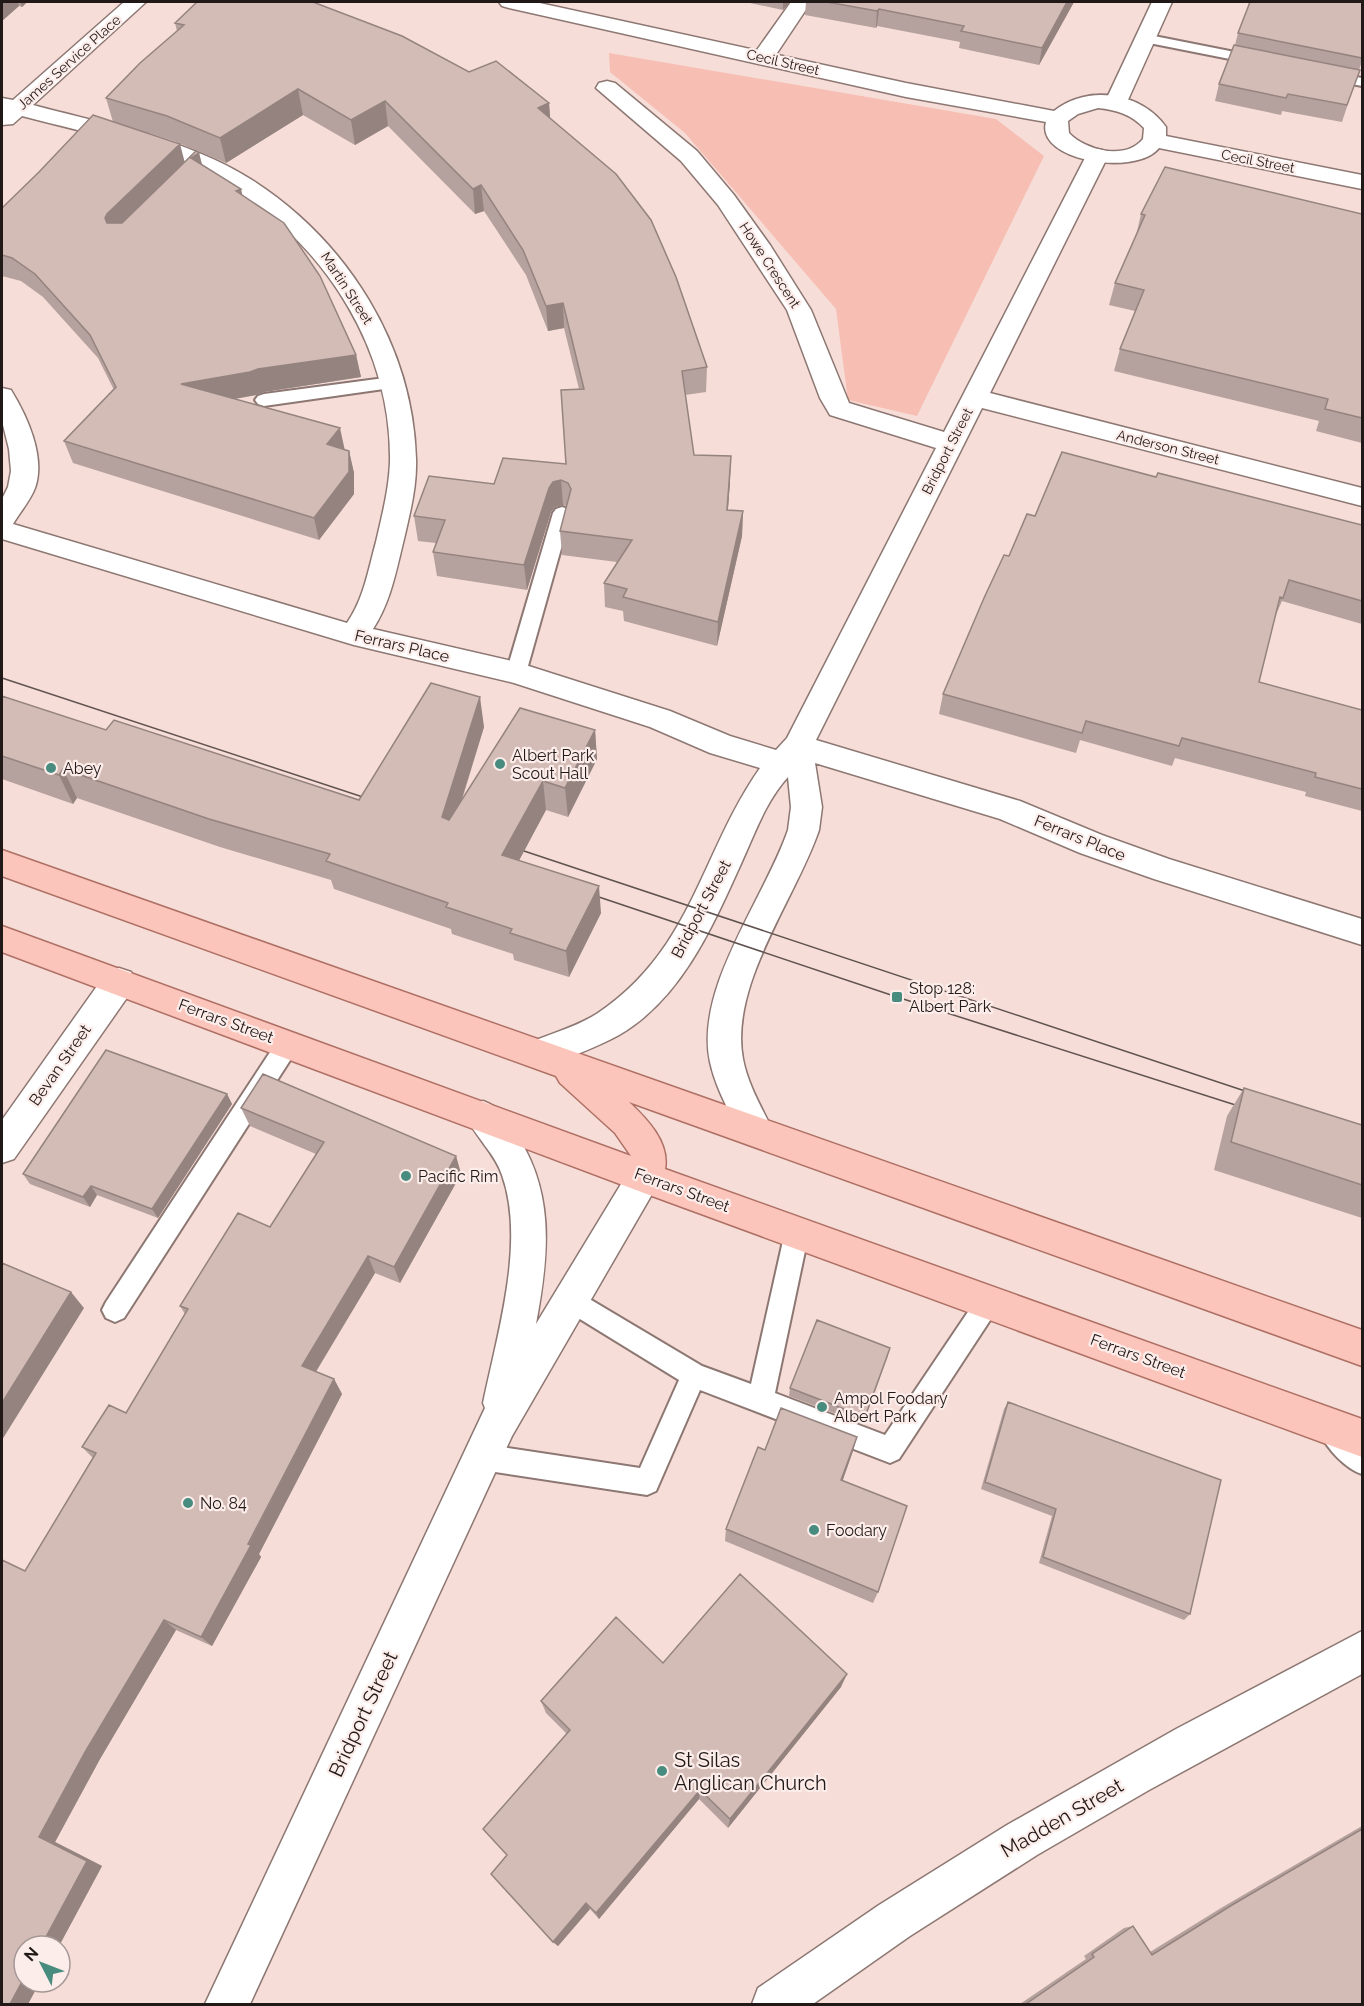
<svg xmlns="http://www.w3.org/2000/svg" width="1364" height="2006" viewBox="0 0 1364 2006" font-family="Raleway,sans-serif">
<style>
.green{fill:#f7beb3}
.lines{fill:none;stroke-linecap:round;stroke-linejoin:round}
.service-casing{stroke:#8d7772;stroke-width:4}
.minor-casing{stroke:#8d7772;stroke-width:3}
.tertiary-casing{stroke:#8d7772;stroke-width:3}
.primary-casing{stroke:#ae7064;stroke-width:3}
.service{fill:#fff;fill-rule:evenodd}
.minor{fill:#fff;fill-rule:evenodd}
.tertiary{fill:#fff;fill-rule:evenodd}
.primary{fill:#fcc5bb;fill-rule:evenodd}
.tram{stroke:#605350;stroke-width:1.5}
.wall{fill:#b5a19d}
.shaded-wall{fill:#94837f}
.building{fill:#d3bbb6;stroke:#94837f;stroke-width:1.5}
.poi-dot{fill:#488c80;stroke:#fcedea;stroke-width:2}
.labels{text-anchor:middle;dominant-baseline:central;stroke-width:4.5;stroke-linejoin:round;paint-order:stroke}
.far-street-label{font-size:14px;fill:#211917;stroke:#fcedea}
.street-label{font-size:16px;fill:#211917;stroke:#fcedea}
.poi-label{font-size:16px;fill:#211917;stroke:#fcedea;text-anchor:start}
.near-street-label{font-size:20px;fill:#211917;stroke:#fcedea}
.near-poi-label{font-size:20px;fill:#211917;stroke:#fcedea;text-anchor:start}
</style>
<rect width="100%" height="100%" fill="#f6ddd8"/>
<!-- green -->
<path class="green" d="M 609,53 L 996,119 L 1044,156 L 917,416 L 848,400 L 836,309 L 685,133 L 610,72 Z"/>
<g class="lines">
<!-- service casing -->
<g class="service-casing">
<path id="service" d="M 1144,34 L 1260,57 L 1267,61 L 1260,65 L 1139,41 L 1137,38 L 1139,35 Z
M 1325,71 L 1362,78 L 1362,86 L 1320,78 L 1318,75 L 1320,72 Z
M 392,377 L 398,379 L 401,383 L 398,387 L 264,406 L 258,404 L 255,400 L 258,396 L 264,394 Z
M 562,507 L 568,509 L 571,513 L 526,673 L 523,678 L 516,680 L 509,678 L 506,673 L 553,513 L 556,509 Z
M 288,1034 L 296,1037 L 299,1044 L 296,1051 L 124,1318 L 115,1322 L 106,1318 L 102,1310 L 106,1302 L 280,1037 Z
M 797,1221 L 806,1224 L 809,1232 L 775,1393 L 885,1435 L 980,1294 L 989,1290 L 998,1294 L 1002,1302 L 899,1459 L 890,1463 L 700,1390 L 656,1491 L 647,1495 L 482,1470 L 473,1466 L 469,1457 L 473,1448 L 482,1444 L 640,1468 L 679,1380 L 562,1308 L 558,1300 L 562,1292 L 571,1288 L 702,1366 L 751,1384 L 785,1232 L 788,1224 Z
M 1333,1420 L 1342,1424 L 1362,1443 L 1362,1474 C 1346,1469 1327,1449 1320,1433 L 1324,1424 Z"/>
</g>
<!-- minor casing -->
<g class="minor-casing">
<path id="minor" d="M 124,2 L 146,2 L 33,105 C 107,125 186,138 252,180 C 347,241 413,345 416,459 C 417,486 410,513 404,539 C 396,571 391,601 373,629 L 516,662 L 670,711 L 730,736 L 776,750 L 787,738 L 936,448 L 830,415 L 820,398 L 787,310 L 718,205 L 681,161 L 596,88 L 599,83 L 607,81 L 615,83 L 697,151 L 734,195 L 770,245 L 811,310 L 849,403 L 944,432 L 1086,156 L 1089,151 L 1097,149 L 1105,151 L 1108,156 L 990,393 L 1362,488 L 1362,506 L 982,408 L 816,740 L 1020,801 L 1102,835 L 1169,859 L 1362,919 L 1362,945 L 1154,879 L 1080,853 L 1000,819 L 815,763 L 822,807 L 819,830 C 796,898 729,985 743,1059 C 748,1085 762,1108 773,1131 L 768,1142 L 756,1146 L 744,1142 C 732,1116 716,1090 710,1062 C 694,988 765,898 788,830 L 791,807 L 788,777 C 765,802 754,836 740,866 C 712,928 681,999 619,1035 C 594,1049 564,1059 538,1069 L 526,1064 L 521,1054 L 526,1044 C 549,1034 577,1027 598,1013 C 693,949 700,854 760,768 L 710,753 L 650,727 L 514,683 L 354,645 L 2,539 L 2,499 L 8,487 L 11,471 L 9,449 L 2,421 L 2,388 L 11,390 C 27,416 46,457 35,488 C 30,501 20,512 13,524 L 347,623 C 364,598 368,571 376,542 C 382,516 389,489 390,462 C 392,351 327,248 235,190 C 171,149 94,135 22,116 L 13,124 L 2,125 L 2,98 L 13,100 Z
M 791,2 L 811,2 L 771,62 L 763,63 L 755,62 L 752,57 Z
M 1152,2 L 1172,2 L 1127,102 L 1124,107 L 1116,109 L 1108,107 L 1105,102 Z
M 119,968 L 131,972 L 135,982 L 131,992 L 14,1159 L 2,1163 L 2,1120 L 107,972 Z
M 1362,1631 L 1362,1674 L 1149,1790 L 1037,1855 L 910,1936 L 813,2004 L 752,2004 L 758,1988 L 879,1905 L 1007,1825 L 1176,1729 Z"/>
</g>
<!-- tertiary casing -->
<g class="tertiary-casing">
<path id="tertiary" d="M 499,2 L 535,2 L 906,83 L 1054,111 C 1087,84 1142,92 1166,127 L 1166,136 L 1362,175 L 1362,189 L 1159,148 C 1136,177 1035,161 1046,122 L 906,97 L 509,8 L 502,6 ZM 1098,108 C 1116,110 1131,114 1144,128 L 1143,139 C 1125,161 1085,150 1069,133 L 1068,121 L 1078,114 Z
M 483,1101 C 498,1106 503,1116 512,1128 C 556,1189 549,1254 536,1324 L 632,1166 L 644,1161 L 656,1166 L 662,1177 L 512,1436 L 250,2004 L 205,2004 L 485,1408 L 483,1403 C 497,1335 526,1242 502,1175 C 495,1153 475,1137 466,1116 L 471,1105 Z"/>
</g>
<!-- primary casing -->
<g class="primary-casing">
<path id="primary" d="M 2,850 L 1362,1330 L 1362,1366 L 629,1102 C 646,1118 670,1142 665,1169 L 1362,1419 L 1362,1457 L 644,1193 L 2,952 L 2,926 L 631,1156 L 615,1133 L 560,1083 L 556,1076 L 2,876 Z"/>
</g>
<!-- service -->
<use href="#service" class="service"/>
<!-- minor -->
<use href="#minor" class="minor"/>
<!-- tertiary -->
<use href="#tertiary" class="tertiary"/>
<!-- primary -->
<use href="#primary" class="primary"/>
<!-- tram -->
<path class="tram" d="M 2,678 L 378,802
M 509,846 L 1257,1095
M 584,892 L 897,997 L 1248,1109"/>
</g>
<!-- wall -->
<path class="wall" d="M 2,2 L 27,2 L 22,7 L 19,6 L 2,21 Z
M 745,2 L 790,2 L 783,10 Z
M 806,2 L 1074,2 L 1039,65 L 959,48 L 960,42 L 877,26 L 876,28 L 805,15 Z
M 1362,2 L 1362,61 L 1342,122 L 1282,111 L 1281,115 L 1215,101 L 1219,84 L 1235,45 L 1238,33 Z
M 175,23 L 469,72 L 549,103 L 550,118 L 707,367 L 706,392 L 685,395 L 694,455 L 730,481 L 728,510 L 743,511 L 742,536 L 717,646 L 624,621 L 623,611 L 605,607 L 604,583 L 617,562 L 562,555 L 560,531 L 567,506 L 563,505 L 555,507 L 551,512 L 527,590 L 437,576 L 433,552 L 436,543 L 418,541 L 414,516 L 494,484 L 566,464 L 579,389 L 564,328 L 548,331 L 526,275 L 484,211 L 475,214 L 388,126 L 355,145 L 303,115 L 226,163 L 174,141 L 149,133 L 185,162 L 199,153 L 202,165 L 241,189 L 242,196 L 356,355 L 361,377 L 264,392 L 256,395 L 235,399 L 349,451 L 354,473 L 354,494 L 319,540 L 73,463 L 64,441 L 114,390 L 98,358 L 43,297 L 21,281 L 2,276 L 2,208 L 113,122 L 106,98 L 177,31 Z
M 1141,214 L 1362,214 L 1362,443 L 1316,431 L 1319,421 L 1114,371 L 1120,349 L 1135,311 L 1109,305 L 1115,283 L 1136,236 Z
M 1156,477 L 1362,525 L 1362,624 L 1282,601 L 1274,619 L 1259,682 L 1362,710 L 1362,811 L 1305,796 L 1306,792 L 1175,758 L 1172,766 L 1080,740 L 1076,753 L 939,714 L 943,694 L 1009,556 L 1035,516 Z
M 2,696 L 106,730 L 359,800 L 484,727 L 462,800 L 595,730 L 597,759 L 568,817 L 546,810 L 519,860 L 601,913 L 569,977 L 514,960 L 513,954 L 452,934 L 451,929 L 334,889 L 331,880 L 220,847 L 77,798 L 73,804 L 2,779 Z
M 263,1074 L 456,1156 L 461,1174 L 400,1283 L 375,1273 L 316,1372 L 334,1379 L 342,1394 L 259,1554 L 261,1557 L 212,1646 L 176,1630 L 100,1759 L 55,1842 L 102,1866 L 59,1946 L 24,1946 L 24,1982 L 40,1982 L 28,2004 L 2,2004 L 2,1560 L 25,1571 L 93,1458 L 82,1447 L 109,1405 L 126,1413 L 185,1314 L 180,1306 L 238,1213 L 270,1227 L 316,1154 L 250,1126 L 241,1108 Z
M 1244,1088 L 1362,1125 L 1362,1218 L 1214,1170 L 1227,1116 Z
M 227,1094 L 232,1104 L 158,1218 L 97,1195 L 90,1207 L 30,1184 L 23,1174 Z
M 888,1356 L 863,1424 L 789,1396 L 790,1388 Z
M 1008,1402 L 1190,1614 L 1184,1620 L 1039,1563 L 1052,1516 L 981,1489 L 1004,1409 Z
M 765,1450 L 853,1451 L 842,1481 L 878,1592 L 873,1603 L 725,1541 L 726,1529 Z
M 663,1663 L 841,1687 L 728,1828 L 699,1799 L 599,1919 L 590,1909 L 558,1946 L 553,1942 L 507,1855 L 567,1734 L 546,1713 L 541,1701 Z
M 1362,1826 L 1362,2004 L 1020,2004 L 1086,1959 L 1084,1956 L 1124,1928 L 1133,1926 L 1150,1952 L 1221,1908 Z"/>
<!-- shaded-wall -->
<path class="shaded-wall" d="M 2,2 L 18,2 L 19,6 L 2,21 Z
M 20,2 L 27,2 L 22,7 Z
M 783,2 L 790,2 L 783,10 Z
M 1067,2 L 1074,2 L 1039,65 L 1042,48 Z
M 879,9 L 877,26 L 876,28 L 877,11 Z
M 298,89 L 303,115 L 226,163 L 220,138 Z
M 385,101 L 388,126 L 355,145 L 351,120 Z
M 549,103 L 551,129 L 538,108 Z
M 180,144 L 186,167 L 112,241 L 105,218 L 107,214 Z
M 199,153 L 205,176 L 191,158 Z
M 481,185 L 484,211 L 475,214 L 473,189 Z
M 241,189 L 246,212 L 236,191 Z
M 563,303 L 564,328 L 548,331 L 546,306 Z
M 356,355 L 361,377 L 264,392 L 256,395 L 188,407 L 181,384 L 258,369 Z
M 340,428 L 345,451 L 327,444 Z
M 349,451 L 354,473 L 354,494 L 319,540 L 314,518 Z
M 731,456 L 730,481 L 726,534 L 727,510 Z
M 561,480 L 563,505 L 555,507 L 551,512 L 527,590 L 524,565 L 549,488 L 553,482 Z
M 743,511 L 742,536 L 717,646 L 718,622 Z
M 480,697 L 484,727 L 447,846 L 442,817 Z
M 595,730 L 597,759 L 568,817 L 565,788 Z
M 63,769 L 77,798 L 73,804 L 59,775 Z
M 543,781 L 546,810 L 507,883 L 502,855 Z
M 599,886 L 601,913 L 569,977 L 566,951 Z
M 227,1094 L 232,1104 L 158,1218 L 152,1209 Z
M 456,1156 L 461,1174 L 400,1283 L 394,1267 Z
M 91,1186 L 97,1195 L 90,1207 L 83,1197 Z
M 368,1256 L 375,1273 L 310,1381 L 302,1366 Z
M 71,1292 L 84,1308 L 2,1440 L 2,1403 Z
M 334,1379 L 342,1394 L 259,1554 L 261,1557 L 212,1646 L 201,1637 Z
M 857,1437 L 853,1451 L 838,1494 L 841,1480 Z
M 164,1620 L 176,1630 L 100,1759 L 55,1842 L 102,1866 L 59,1946 L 41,1946 L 39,1837 L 85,1752 Z
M 847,1674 L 841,1687 L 728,1828 L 730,1819 Z
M 700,1790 L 699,1799 L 599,1919 L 596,1913 Z
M 586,1903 L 590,1909 L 558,1946 L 553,1942 Z
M 24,1978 L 24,1982 L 40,1982 L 28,2004 L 10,2004 Z"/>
<!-- building -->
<path class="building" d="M 197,2 L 313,2 L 402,36 L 469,72 L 496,61 L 549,103 L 538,108 L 616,174 L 651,220 L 676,277 L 707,367 L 682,371 L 694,455 L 731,456 L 727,510 L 743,511 L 718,622 L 623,597 L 627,589 L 604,583 L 632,540 L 560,531 L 571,489 L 568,483 L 561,480 L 553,482 L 549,488 L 524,565 L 433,552 L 445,520 L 414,516 L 429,476 L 494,484 L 503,458 L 566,464 L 561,390 L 584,389 L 563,303 L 546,306 L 523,250 L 481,185 L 473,189 L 385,101 L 351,120 L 298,89 L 220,138 L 167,116 L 106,98 L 140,63 L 184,25 L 175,23 Z
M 827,2 L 1067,2 L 1042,48 L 961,31 L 964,26 L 879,9 L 877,11 Z
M 1250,2 L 1362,2 L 1362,58 L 1238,33 Z
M 1234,45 L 1360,70 L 1347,105 L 1288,94 L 1286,98 L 1219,84 Z
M 93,115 L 180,144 L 107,214 L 105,218 L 107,223 L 122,223 L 196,151 L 199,153 L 191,158 L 241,189 L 236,191 L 284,223 L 320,276 L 356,355 L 258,369 L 250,372 L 181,384 L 340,428 L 327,444 L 349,451 L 349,472 L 314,518 L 64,441 L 116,387 L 90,335 L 35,274 L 12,258 L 2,255 L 2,208 L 39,172 Z
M 1165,167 L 1362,214 L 1362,418 L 1325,409 L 1328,399 L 1120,349 L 1144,290 L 1115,283 L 1145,215 L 1141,214 Z
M 1062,452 L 1156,477 L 1158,473 L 1362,525 L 1362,601 L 1289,580 L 1283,598 L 1280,597 L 1259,682 L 1362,710 L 1362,789 L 1315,777 L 1316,773 L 1182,738 L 1179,746 L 1086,721 L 1082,733 L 943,694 L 984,598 L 1004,555 L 1009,556 L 1027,514 L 1035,516 Z
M 431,683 L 480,697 L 442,817 L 449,820 L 520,708 L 595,730 L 565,788 L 543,781 L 502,855 L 599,886 L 566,951 L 510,933 L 512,929 L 446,907 L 448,903 L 326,861 L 330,854 L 209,819 L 63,769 L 59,775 L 2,756 L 2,696 L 106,730 L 114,720 L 359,800 Z
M 106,1050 L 227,1094 L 152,1209 L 91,1186 L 83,1197 L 23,1174 Z
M 263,1074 L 456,1156 L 394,1267 L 368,1256 L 302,1366 L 334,1379 L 248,1544 L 251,1545 L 201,1637 L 164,1620 L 85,1752 L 39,1837 L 87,1861 L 41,1946 L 24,1946 L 24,1978 L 10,2004 L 2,2004 L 2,1560 L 25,1571 L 96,1453 L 82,1447 L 109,1405 L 126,1413 L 188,1309 L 180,1306 L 238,1213 L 270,1227 L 324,1142 L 241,1108 Z
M 1244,1088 L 1362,1125 L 1362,1185 L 1231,1142 Z
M 2,1263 L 71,1292 L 2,1403 Z
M 817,1320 L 890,1348 L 865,1417 L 790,1388 Z
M 1008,1402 L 1221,1480 L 1190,1614 L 1043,1557 L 1056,1509 L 985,1482 Z
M 781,1408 L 857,1437 L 841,1480 L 907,1506 L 878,1592 L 726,1529 L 758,1447 L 765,1450 Z
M 740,1574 L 847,1674 L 730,1819 L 700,1790 L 596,1913 L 586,1903 L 553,1942 L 491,1874 L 507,1855 L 483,1829 L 570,1730 L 541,1701 L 616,1617 L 663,1663 Z
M 1362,1829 L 1362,2004 L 1026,2004 L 1094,1957 L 1092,1954 L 1133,1926 L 1152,1955 L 1232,1905 Z"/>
<!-- markers -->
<g class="poi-dot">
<circle cx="500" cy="764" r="6"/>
<circle cx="51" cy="768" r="6"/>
<rect x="891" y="991" width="12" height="12" rx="3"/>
<circle cx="406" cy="1176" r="6"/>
<circle cx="822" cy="1407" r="6"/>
<circle cx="188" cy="1503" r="6"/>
<circle cx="814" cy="1530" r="6"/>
<circle cx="662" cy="1771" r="6"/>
</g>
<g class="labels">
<!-- far-street labels -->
<g class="far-street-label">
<text transform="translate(69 62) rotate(-42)">James Service Place</text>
<text transform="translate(783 62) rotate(13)">Cecil Street</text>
<text transform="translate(1258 161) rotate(11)">Cecil Street</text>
<text transform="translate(770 265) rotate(57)">Howe Crescent</text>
<text transform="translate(347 288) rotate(57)">Martin Street</text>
<text transform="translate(1168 447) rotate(14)">Anderson Street</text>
<text transform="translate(947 451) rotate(-63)">Bridport Street</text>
</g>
<!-- street labels -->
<g class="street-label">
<text transform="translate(402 646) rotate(13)">Ferrars Place</text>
<text transform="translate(1080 838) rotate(22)">Ferrars Place</text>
<text transform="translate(701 909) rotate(-62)">Bridport Street</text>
<text transform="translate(226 1021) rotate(20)">Ferrars Street</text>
<text transform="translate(60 1065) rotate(-55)">Bevan Street</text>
<text transform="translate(682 1190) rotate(20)">Ferrars Street</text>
<text transform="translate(1138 1356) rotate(20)">Ferrars Street</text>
</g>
<!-- poi labels -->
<g class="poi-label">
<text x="512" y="755">Albert Park<tspan x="512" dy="18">Scout Hall</tspan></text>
<text x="63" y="768">Abey</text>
<text x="909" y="988">Stop 128:<tspan x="909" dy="18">Albert Park</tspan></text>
<text x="418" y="1176">Pacific Rim</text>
<text x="834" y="1398">Ampol Foodary<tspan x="834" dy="18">Albert Park</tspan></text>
<text x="200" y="1503">No. 84</text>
<text x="826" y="1530">Foodary</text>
</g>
<!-- near-street labels -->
<g class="near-street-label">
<text transform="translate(363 1714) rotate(-65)">Bridport Street</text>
<text transform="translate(1062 1818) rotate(-30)">Madden Street</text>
</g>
<!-- near-poi labels -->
<g class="near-poi-label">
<text x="674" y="1760">St Silas<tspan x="674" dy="23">Anglican Church</tspan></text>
</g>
</g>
<!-- border -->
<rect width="1364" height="2006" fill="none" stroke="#211917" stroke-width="6"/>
<!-- north arrow -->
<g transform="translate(42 1964) rotate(312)"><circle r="28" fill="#fcedea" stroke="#a49896" stroke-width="1.5"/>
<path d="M0-4.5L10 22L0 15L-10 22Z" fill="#488c80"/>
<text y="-9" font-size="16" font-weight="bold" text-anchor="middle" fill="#211917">N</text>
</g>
</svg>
